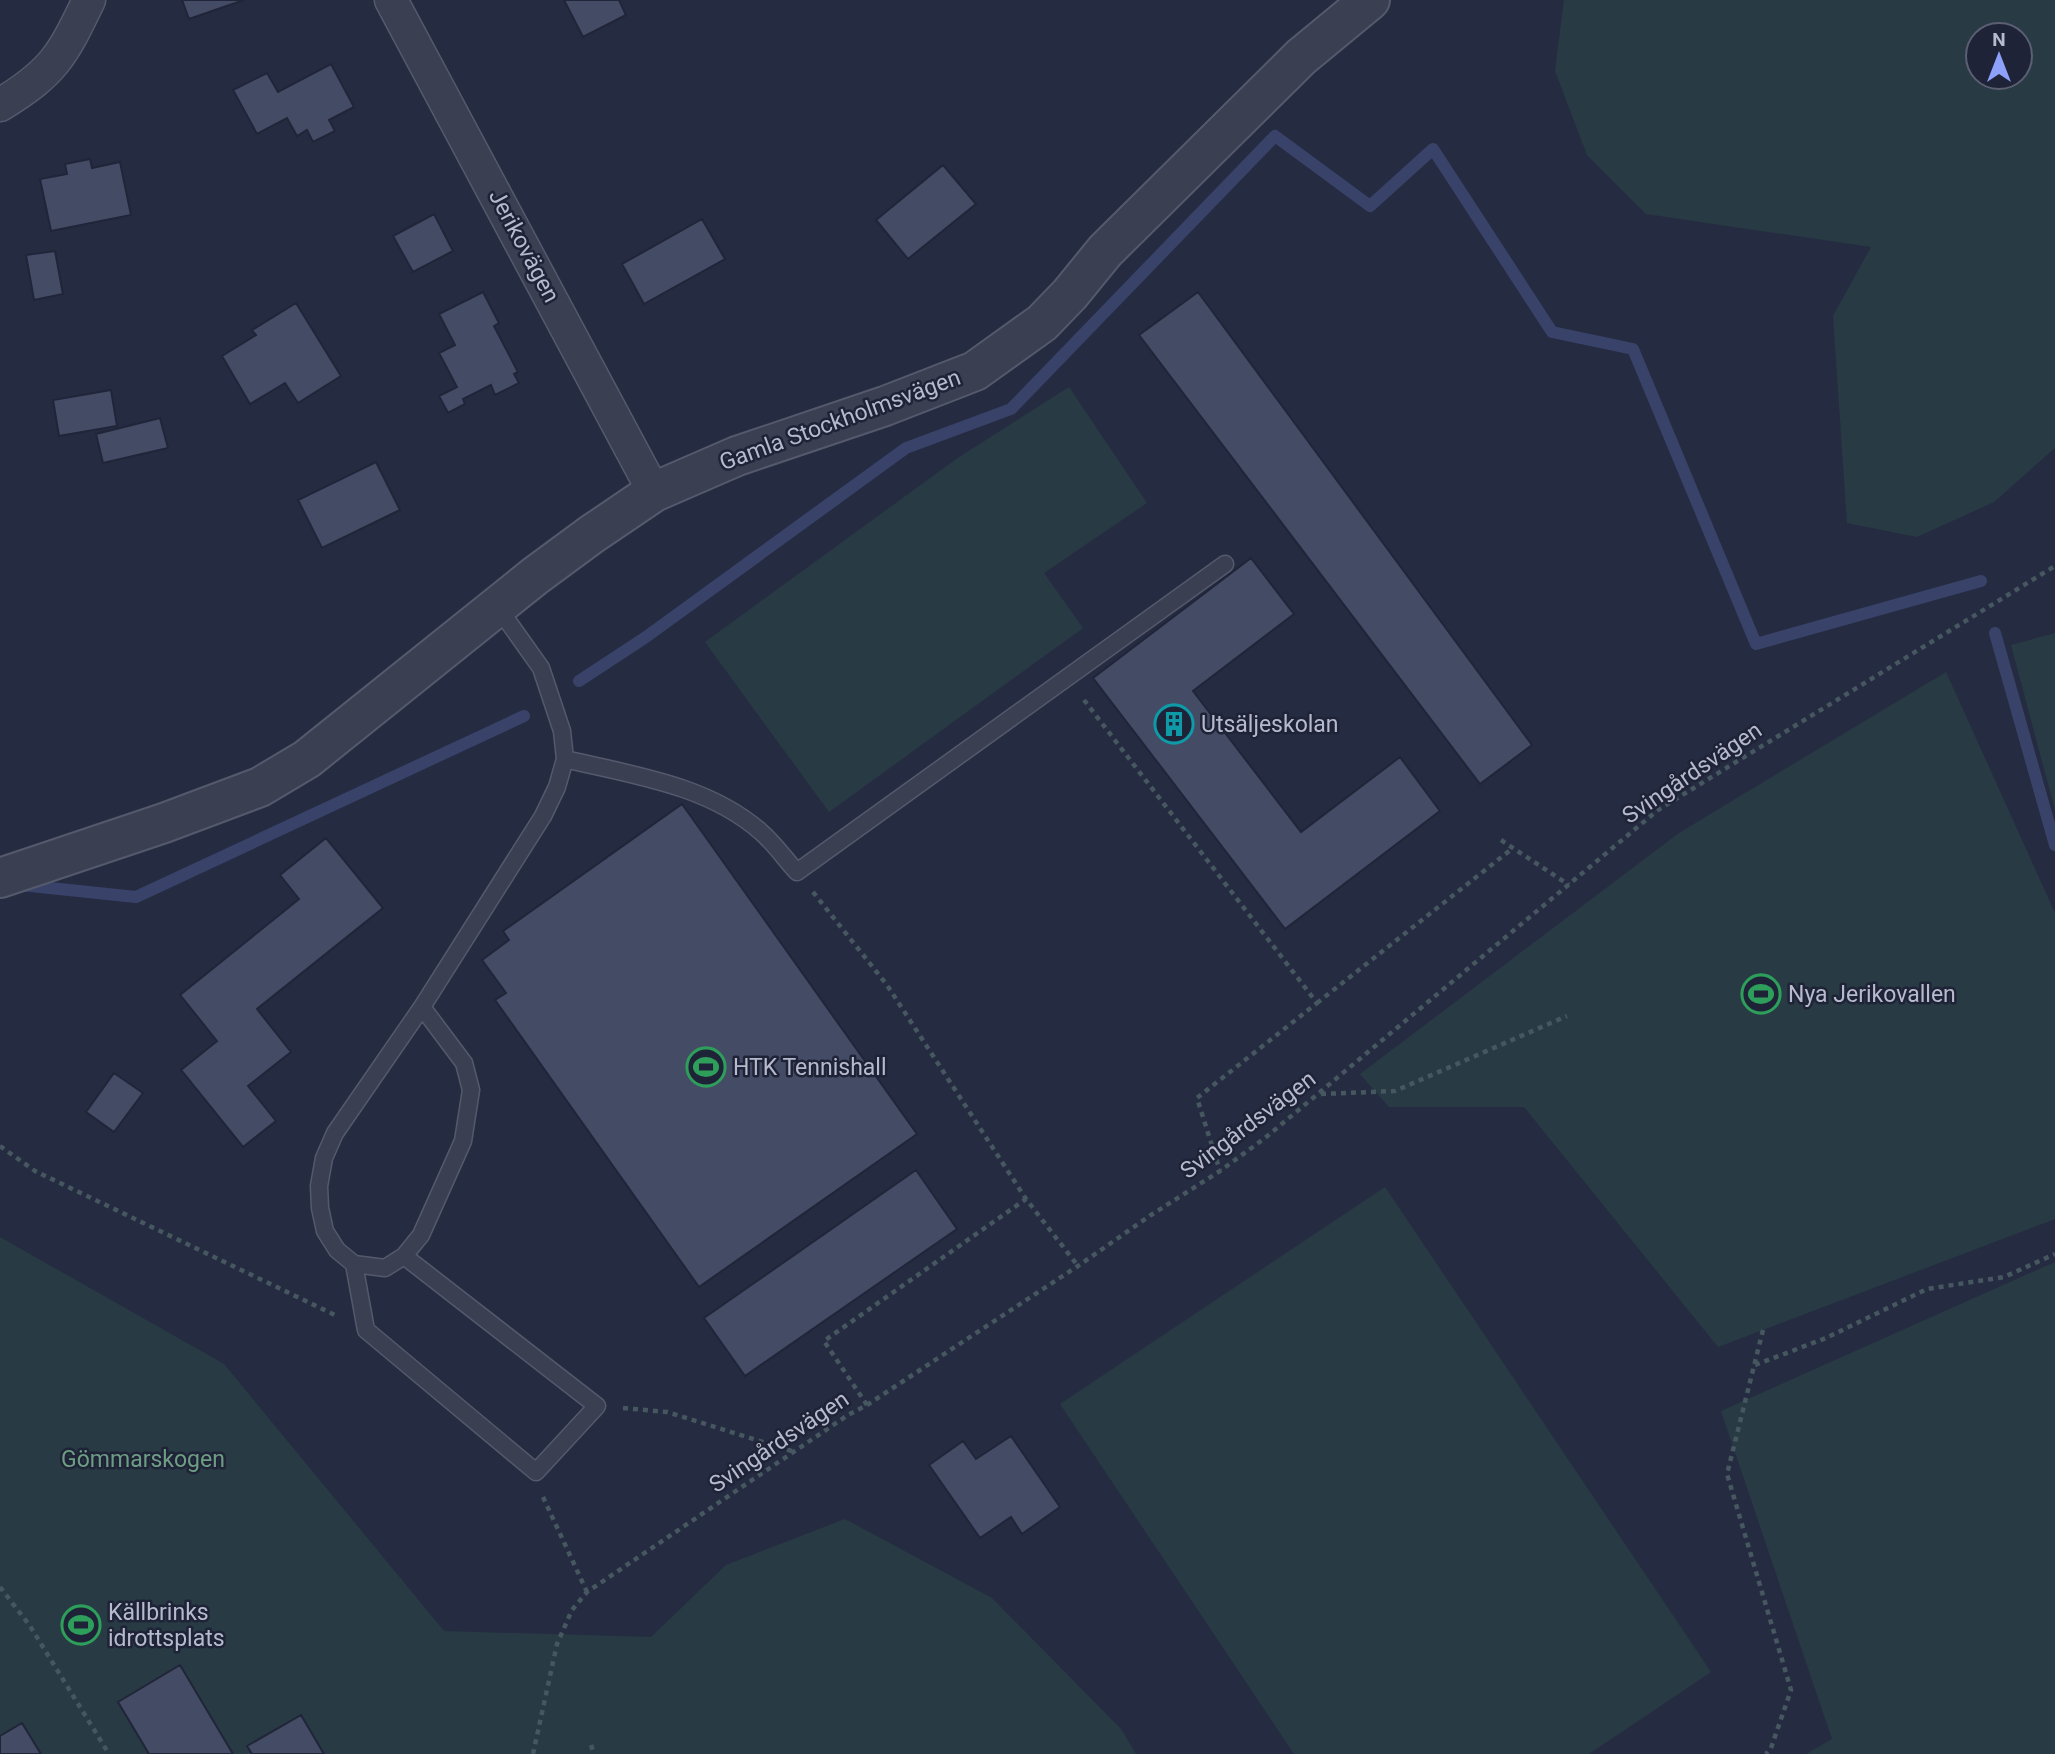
<svg xmlns="http://www.w3.org/2000/svg" width="2055" height="1754" viewBox="0 0 2055 1754" font-family="Roboto,sans-serif">
<style>
.green{fill:#283a43;fill-rule:evenodd}
.lines{fill:none;stroke-linecap:round;stroke-linejoin:round}
.stream{stroke:#394369;stroke-width:12}
.building{fill:#444b64;stroke:#212539;stroke-width:2}
.service-casing{stroke:#55596c;stroke-width:19}
.minor-casing{stroke:#55596c;stroke-width:35}
.tertiary-casing{stroke:#55596c;stroke-width:42}
.path{stroke:#465760;stroke-width:4.5;stroke-dasharray:5 5;stroke-linecap:butt}
.service{stroke:#3a3f52;stroke-width:16}
.minor{stroke:#3a3f52;stroke-width:32}
.tertiary{stroke:#3a3f52;stroke-width:38}
.labels{text-anchor:middle;dominant-baseline:central;stroke-width:5;stroke-linejoin:round;paint-order:stroke}
.street-label{font-size:23px;fill:#b7bacc;stroke:#1f2337}
.poi-label{font-size:23px;fill:#b7bacc;stroke:#1f2337;text-anchor:start}
.park-label{font-size:23px;fill:#6d9d83;stroke:#1f2337}
</style>
<rect width="100%" height="100%" fill="#252c42"/>
<!-- green -->
<path class="green" d="M 1564,0 L 2055,0 L 2055,448 L 1994,502 L 1917,537 L 1847,523 L 1833,316 L 1871,247 L 1646,214 L 1587,155 L 1555,71 ZM 1978,35 L 2020,35 L 2020,77 L 1978,77 Z
M 1069,387 L 1147,503 L 1044,573 L 1083,628 L 829,812 L 705,642 L 959,457 Z
M 2055,633 L 2055,810 L 2011,645 Z
M 1946,672 L 2055,913 L 2055,1219 L 1718,1347 L 1524,1107 L 1389,1107 L 1360,1074 L 1679,833 Z
M 1385,1187 L 1711,1672 L 1589,1754 L 1294,1754 L 1060,1404 Z
M 0,1237 L 224,1364 L 444,1631 L 651,1637 L 726,1565 L 845,1519 L 992,1598 L 1121,1729 L 1136,1754 L 0,1754 Z
M 2055,1262 L 2055,1754 L 1806,1754 L 1832,1739 L 1721,1411 Z"/>
<g class="lines">
<!-- stream -->
<path class="stream" d="M 1995,633 L 2055,845
M 579,681 L 646,637 L 906,448 L 1011,409 L 1275,136 L 1370,206 L 1433,149 L 1552,332 L 1633,349 L 1756,644 L 1981,581
M 21,885 L 136,897 L 524,716"/>
</g>
<!-- building -->
<path class="building" d="M 182,0 L 244,0 L 189,19 Z
M 564,0 L 619,0 L 626,15 L 583,37 Z
M 331,64 L 354,107 L 329,120 L 335,131 L 313,142 L 307,130 L 297,136 L 287,118 L 257,134 L 233,90 L 267,73 L 278,92 Z
M 90,159 L 92,168 L 120,162 L 131,215 L 51,231 L 40,179 L 67,174 L 65,164 Z
M 943,165 L 976,204 L 908,259 L 876,220 Z
M 434,214 L 453,251 L 413,272 L 393,236 Z
M 702,219 L 725,259 L 644,304 L 622,264 Z
M 55,251 L 63,294 L 34,300 L 26,255 Z
M 483,292 L 499,323 L 494,326 L 518,372 L 514,374 L 519,383 L 495,395 L 491,385 L 463,399 L 465,404 L 448,413 L 439,396 L 457,387 L 439,353 L 455,345 L 439,314 Z
M 1198,292 L 1532,745 L 1480,784 L 1139,335 Z
M 296,303 L 341,376 L 298,403 L 285,383 L 250,404 L 222,356 L 256,335 L 252,330 Z
M 111,390 L 117,426 L 59,436 L 53,400 Z
M 160,418 L 168,448 L 103,463 L 96,434 Z
M 376,462 L 400,510 L 322,548 L 298,500 Z
M 1251,558 L 1294,614 L 1193,691 L 1301,832 L 1400,757 L 1440,811 L 1285,929 L 1093,678 Z
M 682,804 L 917,1134 L 699,1287 L 495,1000 L 506,993 L 482,960 L 509,940 L 503,931 Z
M 326,838 L 383,908 L 257,1009 L 291,1052 L 248,1086 L 276,1121 L 243,1147 L 181,1070 L 217,1041 L 180,995 L 299,899 L 280,875 Z
M 114,1073 L 143,1093 L 114,1132 L 86,1112 Z
M 916,1170 L 957,1229 L 745,1376 L 704,1318 Z
M 1011,1436 L 1060,1507 L 1022,1534 L 1011,1517 L 980,1538 L 929,1465 L 963,1441 L 976,1459 Z
M 180,1665 L 233,1754 L 149,1754 L 118,1702 Z
M 301,1715 L 324,1754 L 252,1754 L 247,1746 Z
M 22,1723 L 41,1754 L 0,1754 L 0,1736 Z"/>
<g class="lines">
<!-- service casing -->
<g class="service-casing">
<path id="service" d="M 565,759 C 632,775 708,785 761,832 C 774,843 785,859 797,872 L 1225,564
M 422,1007 L 464,1063 L 471,1090 L 463,1141 L 421,1235 L 404,1256 L 385,1268 L 354,1264 L 337,1250 L 325,1231 L 320,1208 L 319,1186 L 324,1158 L 335,1133 L 422,1007 L 543,816 L 557,787 L 565,759 L 562,731 L 541,668 L 497,606
M 354,1264 L 366,1330 L 536,1472 L 597,1406 L 404,1256"/>
</g>
<!-- minor casing -->
<g class="minor-casing">
<path id="minor" d="M 391,0 L 654,492
M 0,105 C 54,72 62,56 89,0"/>
</g>
<!-- tertiary casing -->
<g class="tertiary-casing">
<path id="tertiary" d="M 0,878 L 164,823 L 260,787 L 307,759 L 535,576 L 592,534 L 654,492 L 737,456 L 885,406 L 975,371 L 1042,323 L 1070,294 L 1105,251 L 1301,57 L 1370,0"/>
</g>
<!-- path -->
<path class="path" d="M 1084,700 L 1317,1003 L 1197,1098 L 1220,1171
M 1501,840 L 1569,885
M 813,892 L 887,985 L 1026,1199
M 1317,1003 L 1513,848
M 1321,1094 L 1395,1091 L 1567,1016
M 0,1146 L 35,1171 L 337,1316
M 1763,1330 L 1727,1474 L 1791,1690 L 1771,1748 L 1766,1754
M 1755,1365 L 1826,1338 L 1927,1289 L 2004,1277 L 2055,1254
M 867,1405 L 824,1341 L 1026,1199 L 1078,1266
M 623,1408 L 667,1412 L 795,1452
M 543,1497 L 587,1592
M 0,1587 L 30,1626 L 109,1754
M 591,1745 L 594,1754
M 533,1754 L 557,1644 L 572,1610 L 587,1592 L 848,1415 L 867,1405 L 1078,1266 L 1151,1215 L 1220,1171 L 1265,1138 L 1658,810 L 2055,566"/>
<!-- service -->
<use href="#service" class="service"/>
<!-- minor -->
<use href="#minor" class="minor"/>
<!-- tertiary -->
<use href="#tertiary" class="tertiary"/>
</g>
<!-- icons -->
<defs>
<g id="building-ring" transform="scale(2.0125)"><circle r="9.5" fill="#1f2337" stroke="#0f9aa8" stroke-width="1.5"/><path d="M-4-6H4V6H1V3H-1V6H-4ZM-2.5-4.3h1.7v1.8h-1.7ZM.8-4.3h1.7v1.8H.8ZM-2.5-1h1.7V.8h-1.7ZM.8-1h1.7V.8H.8Z" fill="#0f9aa8"/></g>
<g id="stadium-ring" transform="scale(2.0125)"><circle r="9.5" fill="#1f2337" stroke="#2e9e5b" stroke-width="1.5"/><path d="M0-5a6.5 5 0 1 0 0 10a6.5 5 0 1 0 0-10ZM-3.5-1.8h7v3.6h-7Z" fill="#2e9e5b"/></g>
</defs>
<g fill-rule="evenodd">
<use href="#building-ring" x="1174" y="724"/>
<use href="#stadium-ring" x="1761" y="994"/>
<use href="#stadium-ring" x="706" y="1067"/>
<use href="#stadium-ring" x="81" y="1625"/>
</g>
<g class="labels">
<!-- street labels -->
<g class="street-label">
<text transform="translate(524 246) rotate(62)">Jerikovägen</text>
<text transform="translate(840 420) rotate(-20)">Gamla Stockholmsvägen</text>
<text transform="translate(1692 773) rotate(-34)">Svingårdsvägen</text>
<text transform="translate(1248 1125) rotate(-37)">Svingårdsvägen</text>
<text transform="translate(779 1442) rotate(-34)">Svingårdsvägen</text>
</g>
<!-- poi labels -->
<g class="poi-label">
<text x="1201" y="724">Utsäljeskolan</text>
<text x="1788" y="994">Nya Jerikovallen</text>
<text x="733" y="1067">HTK Tennishall</text>
<text x="108" y="1612">Källbrinks<tspan x="108" dy="26">idrottsplats</tspan></text>
</g>
<!-- park labels -->
<g class="park-label">
<text x="143" y="1459">Gömmarskogen</text>
</g>
</g>
<!-- north arrow -->
<g transform="translate(1999 56)"><circle r="33" fill="#1f2337" stroke="#5c5f73" stroke-width="2"/>
<path d="M0-5L12 26L0 18L-12 26Z" fill="#8da0fa"/>
<text y="-10" font-size="19" font-weight="bold" text-anchor="middle" fill="#b7bacc">N</text>
</g>
</svg>
